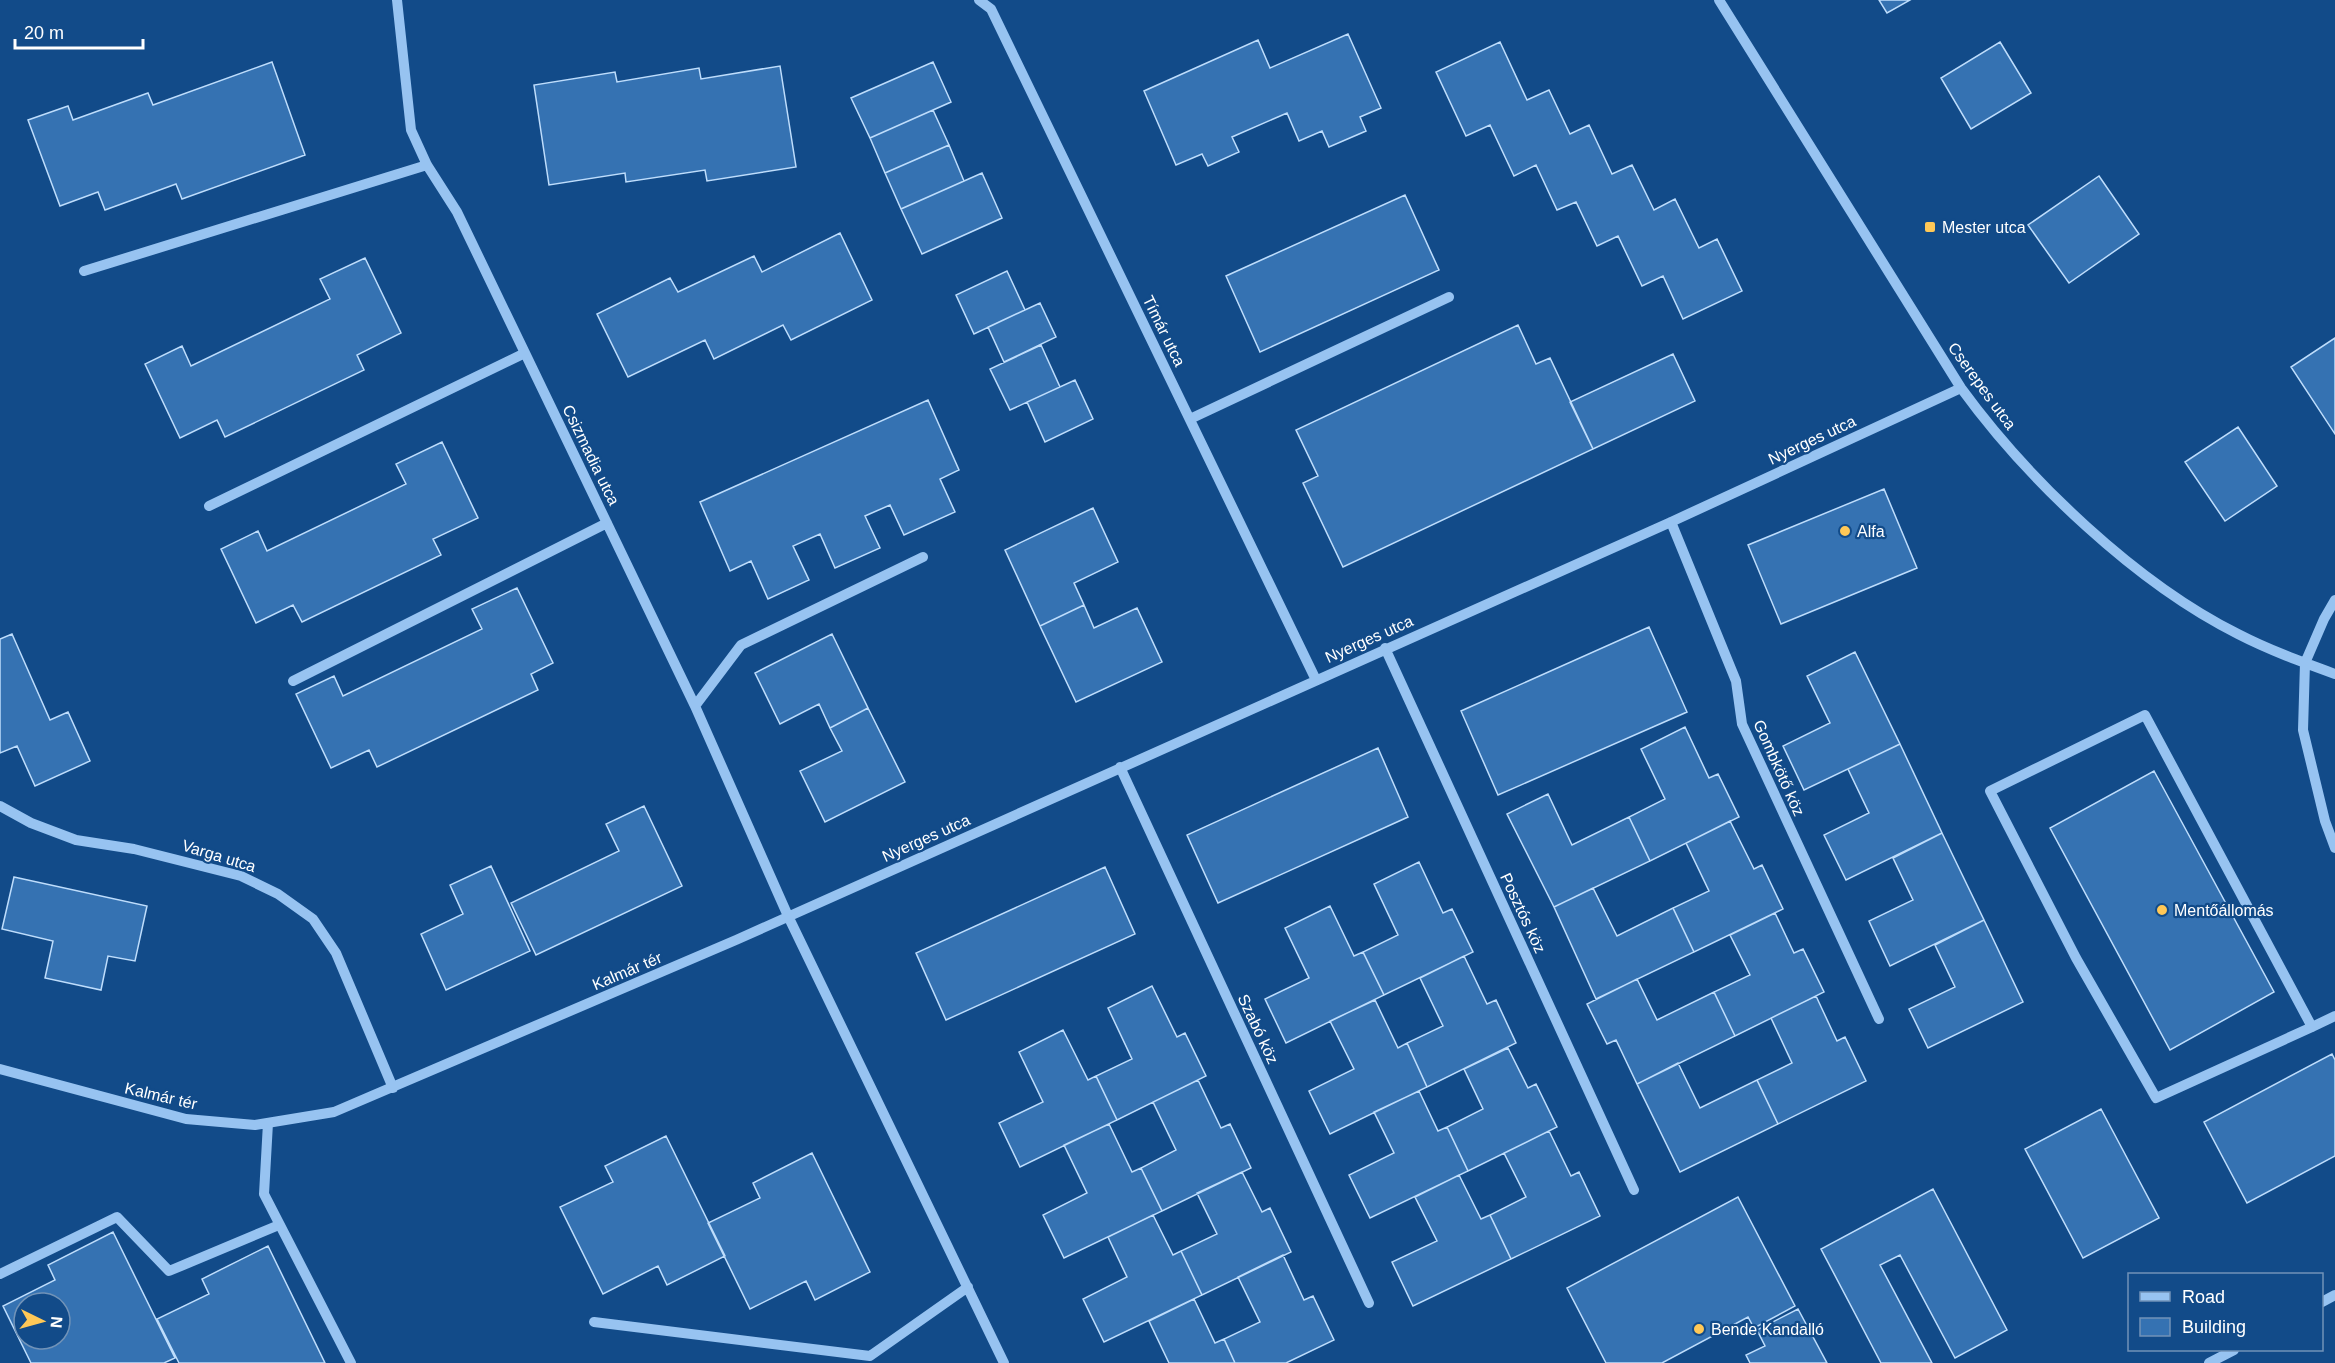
<svg xmlns="http://www.w3.org/2000/svg" width="2335" height="1363" viewBox="0 0 2335 1363" font-family="Helvetica,sans-serif">
<style>
.building{fill:#3572b2;stroke:#beddfc;stroke-width:1.5;fill-rule:evenodd}
.lines{fill:none;stroke-linecap:round;stroke-linejoin:round}
.minor{stroke:#97c3f1;stroke-width:10}
.poi-dot{fill:#ffc857;stroke:#124b89;stroke-width:2}
.labels{text-anchor:middle;dominant-baseline:central;stroke-width:4.5;stroke-linejoin:round;paint-order:stroke}
.poi-label{font-size:16px;fill:#fff;stroke:#124b89;text-anchor:start}
.street-label{font-size:16px;fill:#fff;stroke:#124b89}
</style>
<rect width="100%" height="100%" fill="#124b89"/>
<!-- building -->
<path class="building" d="M 1879,0 L 1910,0 L 1887,13 Z
M 1348,34 L 1381,108 L 1360,117 L 1366,131 L 1329,147 L 1322,131 L 1299,141 L 1287,113 L 1232,137 L 1239,152 L 1208,166 L 1202,154 L 1176,165 L 1144,91 L 1258,40 L 1270,68 Z
M 1500,42 L 1527,100 L 1549,90 L 1570,134 L 1589,125 L 1612,174 L 1632,165 L 1654,210 L 1675,199 L 1699,248 L 1717,239 L 1742,291 L 1683,319 L 1663,276 L 1642,286 L 1618,236 L 1597,246 L 1576,202 L 1557,210 L 1536,165 L 1514,176 L 1490,125 L 1466,136 L 1436,72 Z
M 2000,42 L 2031,93 L 1971,129 L 1941,78 Z
M 272,62 L 305,155 L 182,199 L 176,184 L 105,210 L 98,192 L 60,206 L 28,120 L 68,106 L 73,120 L 148,93 L 153,105 Z
M 933,62 L 951,102 L 870,138 L 851,98 Z
M 780,66 L 796,167 L 707,181 L 705,170 L 626,182 L 625,173 L 549,185 L 534,85 L 615,72 L 617,82 L 699,68 L 701,79 Z
M 933,110 L 949,145 L 885,173 L 870,138 Z
M 949,145 L 964,181 L 901,209 L 885,173 Z
M 982,173 L 1002,218 L 922,254 L 901,209 Z
M 2099,176 L 2139,234 L 2069,283 L 2028,225 Z
M 1405,195 L 1439,270 L 1260,352 L 1226,276 Z
M 840,233 L 872,300 L 791,340 L 783,325 L 714,359 L 705,340 L 628,377 L 597,314 L 670,278 L 678,292 L 754,256 L 762,272 Z
M 365,258 L 401,333 L 357,355 L 364,370 L 225,437 L 217,420 L 180,438 L 145,364 L 182,346 L 191,366 L 330,299 L 320,279 Z
M 1007,271 L 1025,310 L 974,334 L 956,295 Z
M 1040,303 L 1056,337 L 1004,362 L 988,327 Z
M 1518,325 L 1536,364 L 1550,358 L 1593,449 L 1343,567 L 1303,483 L 1318,476 L 1296,430 Z
M 2335,338 L 2335,434 L 2291,367 Z
M 1041,345 L 1060,387 L 1010,410 L 990,369 Z
M 1673,354 L 1695,401 L 1593,449 L 1570,402 Z
M 1075,380 L 1093,419 L 1045,442 L 1027,402 Z
M 928,400 L 959,470 L 940,479 L 955,512 L 904,535 L 890,505 L 865,516 L 880,548 L 835,568 L 820,534 L 793,546 L 809,580 L 768,599 L 751,561 L 730,571 L 700,502 Z
M 2238,427 L 2277,486 L 2225,521 L 2185,462 Z
M 442,442 L 478,518 L 433,539 L 441,555 L 302,622 L 293,605 L 256,623 L 221,549 L 258,531 L 267,551 L 406,484 L 396,464 Z
M 1884,489 L 1917,568 L 1781,624 L 1748,545 Z
M 1093,508 L 1118,562 L 1074,583 L 1084,605 L 1040,626 L 1005,550 Z
M 517,588 L 553,663 L 531,674 L 538,690 L 377,767 L 369,750 L 331,768 L 296,694 L 334,676 L 343,696 L 482,629 L 472,609 Z
M 1084,605 L 1094,628 L 1137,608 L 1162,662 L 1076,702 L 1040,626 Z
M 1649,627 L 1687,712 L 1498,795 L 1461,711 Z
M 12,634 L 50,720 L 68,712 L 90,761 L 35,786 L 17,746 L 0,753 L 0,639 Z
M 832,634 L 868,708 L 830,728 L 819,704 L 780,724 L 755,673 Z
M 1855,652 L 1900,744 L 1804,790 L 1783,746 L 1830,723 L 1807,676 Z
M 868,708 L 905,782 L 825,822 L 800,771 L 842,751 L 830,728 Z
M 1685,727 L 1709,778 L 1718,774 L 1739,817 L 1650,861 L 1629,817 L 1665,799 L 1641,749 Z
M 1900,744 L 1942,833 L 1846,880 L 1824,835 L 1869,813 L 1848,769 Z
M 1378,748 L 1408,817 L 1218,903 L 1187,835 Z
M 2154,771 L 2274,992 L 2170,1050 L 2050,828 Z
M 1548,794 L 1572,845 L 1629,817 L 1650,861 L 1554,907 L 1507,814 Z
M 644,806 L 682,886 L 536,955 L 511,903 L 619,851 L 606,824 Z
M 1730,821 L 1754,869 L 1762,865 L 1783,909 L 1694,952 L 1673,908 L 1709,891 L 1686,843 Z
M 1942,833 L 1984,920 L 1890,966 L 1869,921 L 1913,900 L 1893,858 Z
M 1419,862 L 1443,913 L 1452,909 L 1473,952 L 1384,995 L 1363,952 L 1398,935 L 1374,884 Z
M 491,866 L 530,951 L 446,990 L 421,934 L 463,914 L 450,885 Z
M 1105,867 L 1135,934 L 946,1020 L 916,953 Z
M 14,877 L 147,906 L 135,961 L 108,956 L 101,990 L 45,978 L 53,941 L 2,929 Z
M 1593,888 L 1617,936 L 1673,908 L 1694,952 L 1596,999 L 1554,907 Z
M 1330,906 L 1354,956 L 1363,952 L 1384,995 L 1286,1043 L 1265,999 L 1309,978 L 1285,928 Z
M 1775,913 L 1794,953 L 1803,949 L 1824,992 L 1735,1036 L 1714,992 L 1750,975 L 1730,935 Z
M 1984,920 L 2023,1002 L 1928,1048 L 1909,1009 L 1955,987 L 1935,945 Z
M 1464,956 L 1487,1004 L 1496,1000 L 1516,1043 L 1427,1087 L 1407,1043 L 1443,1026 L 1420,978 Z
M 1637,979 L 1657,1020 L 1714,992 L 1735,1036 L 1637,1084 L 1616,1040 L 1607,1044 L 1587,1004 Z
M 1152,986 L 1177,1037 L 1185,1033 L 1206,1076 L 1117,1120 L 1096,1076 L 1132,1059 L 1108,1008 Z
M 1816,996 L 1837,1041 L 1845,1037 L 1866,1081 L 1778,1124 L 1757,1080 L 1792,1063 L 1771,1018 Z
M 1375,1000 L 1398,1048 L 1407,1043 L 1427,1087 L 1330,1134 L 1309,1091 L 1354,1069 L 1330,1021 Z
M 1063,1030 L 1088,1080 L 1096,1076 L 1117,1120 L 1020,1167 L 999,1123 L 1043,1102 L 1019,1052 Z
M 1508,1048 L 1528,1088 L 1536,1084 L 1557,1127 L 1468,1171 L 1447,1127 L 1483,1109 L 1464,1069 Z
M 2332,1054 L 2335,1060 L 2335,1156 L 2247,1203 L 2204,1122 Z
M 1678,1063 L 1700,1108 L 1757,1080 L 1778,1124 L 1680,1172 L 1637,1084 Z
M 1198,1080 L 1221,1128 L 1230,1124 L 1251,1168 L 1162,1211 L 1141,1168 L 1176,1150 L 1153,1102 Z
M 1419,1091 L 1438,1131 L 1447,1127 L 1468,1171 L 1370,1218 L 1349,1175 L 1394,1153 L 1374,1112 Z
M 2101,1109 L 2159,1218 L 2083,1258 L 2025,1149 Z
M 1109,1124 L 1132,1172 L 1141,1168 L 1162,1211 L 1064,1258 L 1043,1215 L 1087,1193 L 1064,1145 Z
M 1549,1131 L 1571,1176 L 1579,1172 L 1600,1216 L 1511,1259 L 1490,1215 L 1526,1197 L 1504,1153 Z
M 666,1136 L 725,1256 L 667,1285 L 658,1266 L 603,1294 L 560,1207 L 613,1182 L 605,1166 Z
M 812,1153 L 870,1272 L 815,1300 L 806,1281 L 750,1309 L 708,1223 L 760,1198 L 753,1183 Z
M 1242,1172 L 1262,1212 L 1270,1208 L 1291,1252 L 1202,1295 L 1181,1251 L 1217,1234 L 1197,1193 Z
M 1459,1175 L 1481,1219 L 1490,1215 L 1511,1259 L 1413,1306 L 1392,1262 L 1437,1241 L 1415,1197 Z
M 1933,1189 L 2007,1330 L 1955,1358 L 1900,1255 L 1880,1265 L 1932,1363 L 1881,1363 L 1821,1249 Z
M 1738,1197 L 1795,1306 L 1754,1328 L 1748,1317 L 1662,1363 L 1606,1363 L 1567,1288 Z
M 1153,1215 L 1173,1255 L 1181,1251 L 1202,1295 L 1104,1342 L 1083,1299 L 1127,1277 L 1108,1237 Z
M 113,1232 L 175,1358 L 164,1363 L 31,1363 L 3,1306 L 55,1280 L 48,1265 ZM 24,1303 L 60,1303 L 60,1339 L 24,1339 Z
M 268,1246 L 325,1363 L 179,1363 L 157,1319 L 209,1294 L 202,1279 Z
M 1283,1255 L 1304,1300 L 1313,1296 L 1334,1340 L 1286,1363 L 1235,1363 L 1224,1339 L 1260,1322 L 1238,1277 Z
M 1194,1299 L 1215,1343 L 1224,1339 L 1235,1363 L 1169,1363 L 1149,1321 Z
M 1798,1309 L 1827,1363 L 1750,1363 L 1746,1355 L 1765,1346 L 1757,1330 Z"/>
<g class="lines">
<!-- minor -->
<path class="minor" d="M 397,0 L 411,130 L 427,165 L 457,212 L 525,353 L 695,706 L 788,916 L 1004,1363
M 979,0 L 991,9 L 1316,680
M 1719,0 L 1961,388 C 2028,480 2136,583 2238,634 C 2269,650 2302,662 2335,674
M 84,271 L 427,165
M 1190,419 L 1449,297
M 209,506 L 525,353
M 1671,522 L 1736,681 L 1742,724 L 1879,1019
M 2335,600 L 2324,619 L 2305,663 L 2303,730 L 2325,821 L 2335,848
M 1385,648 L 1634,1190
M 293,681 L 607,523
M 695,706 L 741,645 L 923,557
M 1120,767 L 1369,1303
M 0,806 L 31,823 L 76,840 L 134,849 L 241,876 L 278,894 L 313,919 L 336,953 L 393,1088
M 2312,1027 L 2145,715 L 1990,791 L 2076,958 L 2156,1098 L 2312,1027 L 2335,1016
M 0,1069 L 186,1119 L 255,1125 L 334,1112 L 736,940 L 1671,522 L 1961,388
M 268,1123 L 264,1194 L 351,1363
M 0,1274 L 117,1217 L 169,1271 L 279,1225
M 2322,1302 L 2335,1295
M 594,1322 L 870,1356 L 968,1287
M 2209,1363 L 2234,1350"/>
</g>
<!-- markers -->
<g class="poi-dot">
<rect x="1924" y="221" width="12" height="12" rx="3"/>
<circle cx="1845" cy="531" r="6"/>
<circle cx="2162" cy="910" r="6"/>
<circle cx="1699" cy="1329" r="6"/>
</g>
<g class="labels">
<!-- poi labels -->
<g class="poi-label">
<text x="1942" y="227">Mester utca</text>
<text x="1857" y="531">Alfa</text>
<text x="2174" y="910">Mentőállomás</text>
<text x="1711" y="1329">Bende Kandalló</text>
</g>
<!-- street labels -->
<g class="street-label">
<text transform="translate(1164 331) rotate(64)">Tímár utca</text>
<text transform="translate(1982 386) rotate(54)">Cserepes utca</text>
<text transform="translate(1812 440) rotate(-25)">Nyerges utca</text>
<text transform="translate(591 455) rotate(64)">Csizmadia utca</text>
<text transform="translate(1369 639) rotate(-24)">Nyerges utca</text>
<text transform="translate(1779 768) rotate(66)">Gombkötő köz</text>
<text transform="translate(926 838) rotate(-24)">Nyerges utca</text>
<text transform="translate(219 856) rotate(17)">Varga utca</text>
<text transform="translate(1523 913) rotate(65)">Posztós köz</text>
<text transform="translate(627 971) rotate(-23)">Kalmár tér</text>
<text transform="translate(1258 1029) rotate(65)">Szabó köz</text>
<text transform="translate(161 1096) rotate(13)">Kalmár tér</text>
</g>
</g>
<!-- legend -->
<rect x="2128" y="1273" width="195" height="78" fill="#124b89" stroke="#7193b8" stroke-width="1.5"/>
<rect x="2140" y="1292" width="30" height="9" fill="#97c3f1" stroke="#7193b8" stroke-width="1.5"/>
<text x="2182" y="1303" font-size="18" fill="#ffffff">Road</text>
<rect x="2140" y="1318" width="30" height="18" fill="#3572b2" stroke="#7193b8" stroke-width="1.5"/>
<text x="2182" y="1333" font-size="18" fill="#ffffff">Building</text>
<!-- north arrow -->
<g transform="translate(42 1321) rotate(95)"><circle r="28" fill="#124b89" stroke="#7193b8" stroke-width="1.5"/>
<path d="M0-4.5L10 22L0 15L-10 22Z" fill="#ffc857"/>
<text y="-9" font-size="16" font-weight="bold" text-anchor="middle" fill="#ffffff">N</text>
</g>
<!-- scale -->
<path d="M15 39v9h128v-9" fill="none" stroke="#ffffff" stroke-width="3"/>
<text x="24" y="39" font-size="18" fill="#ffffff" stroke="#124b89" stroke-width="4.5" paint-order="stroke">20 m</text>
</svg>
